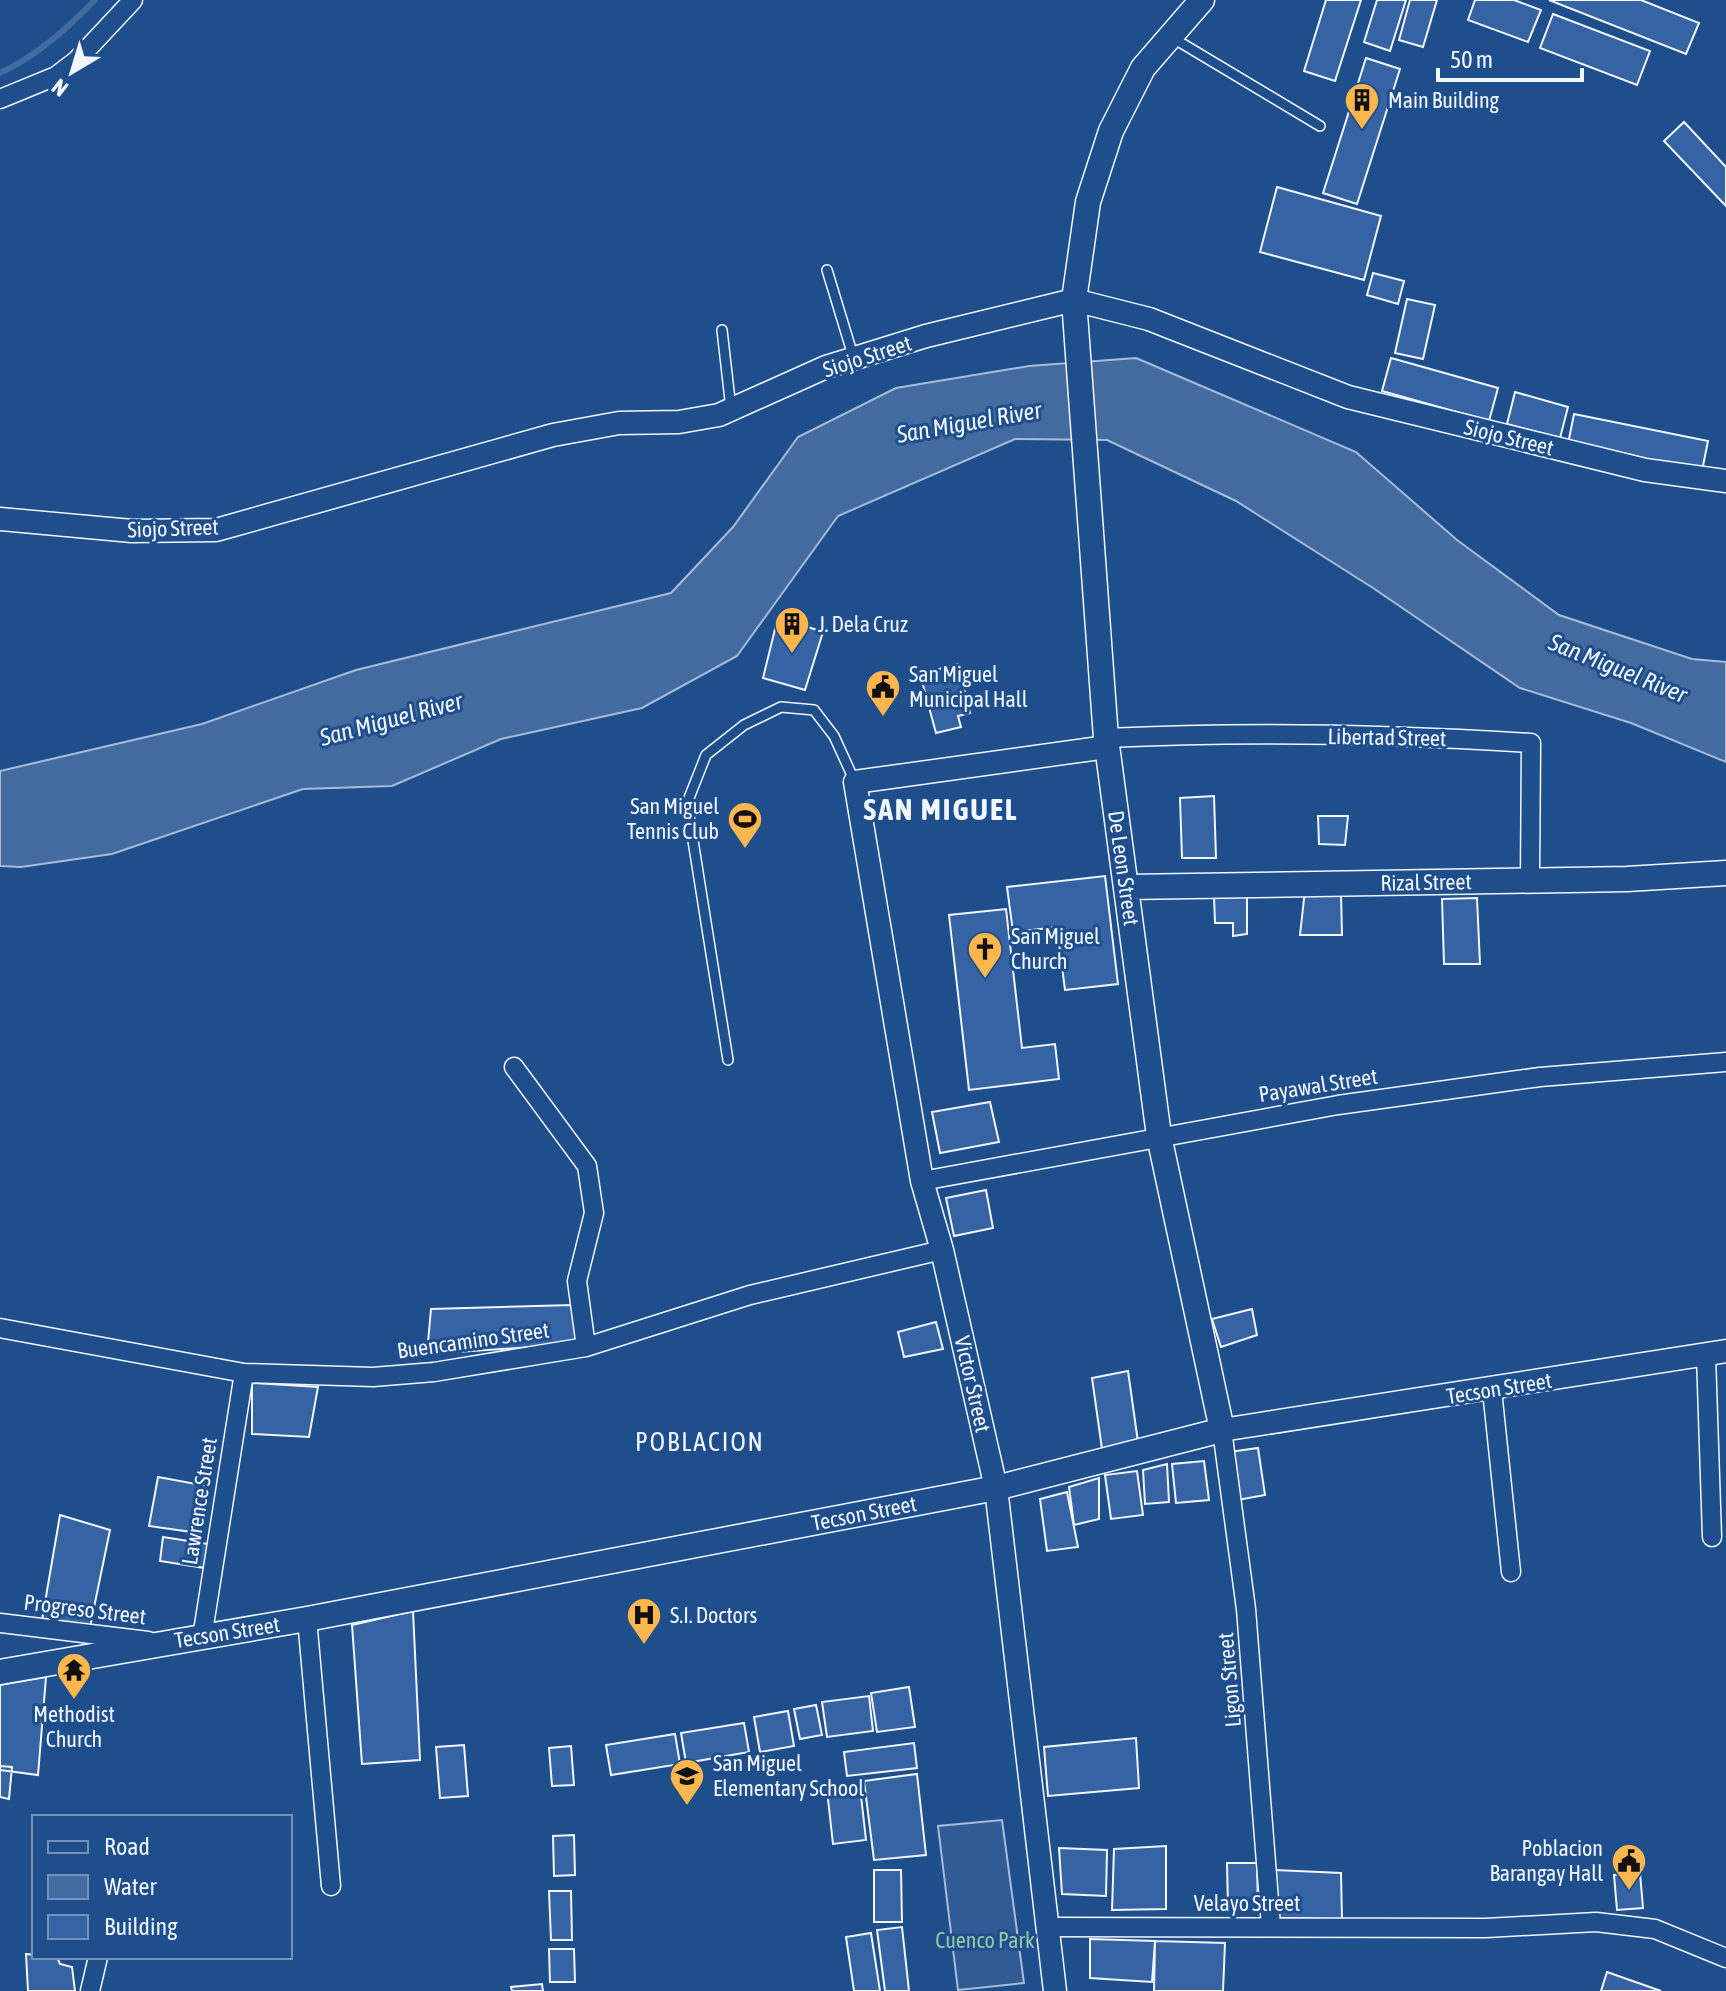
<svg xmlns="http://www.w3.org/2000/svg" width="1726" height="1991" viewBox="0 0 1726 1991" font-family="'Asap Condensed',sans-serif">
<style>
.built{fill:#305b95;stroke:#a8bbd7;stroke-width:2}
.water{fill:#446ba0;stroke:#a8bbd7;stroke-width:2}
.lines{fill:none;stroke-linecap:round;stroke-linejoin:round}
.stream{stroke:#446ba0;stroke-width:6}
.building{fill:#3563a3;stroke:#f2f6ff;stroke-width:2}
.service-casing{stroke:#f2f6ff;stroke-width:12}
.minor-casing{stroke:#f2f6ff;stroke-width:21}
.tertiary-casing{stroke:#f2f6ff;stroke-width:25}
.secondary-casing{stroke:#f2f6ff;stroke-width:27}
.service{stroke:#1f4e8c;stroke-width:9}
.minor{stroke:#1f4e8c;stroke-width:18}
.tertiary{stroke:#1f4e8c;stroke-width:22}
.secondary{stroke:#1f4e8c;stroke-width:24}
.labels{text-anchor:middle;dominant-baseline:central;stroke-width:6;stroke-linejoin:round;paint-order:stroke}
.poi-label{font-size:22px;fill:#f2f6ff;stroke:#1f4e8c;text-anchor:start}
.street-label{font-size:22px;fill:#f2f6ff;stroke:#1f4e8c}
.park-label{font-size:22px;fill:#97c8a6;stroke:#1f4e8c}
.water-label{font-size:24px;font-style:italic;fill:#f2f6ff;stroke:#1f4e8c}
.quarter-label{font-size:26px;letter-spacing:2px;fill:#f2f6ff;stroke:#1f4e8c}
.district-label{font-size:30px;font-weight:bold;letter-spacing:2px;fill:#f2f6ff;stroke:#1f4e8c}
</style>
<rect width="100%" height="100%" fill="#1f4e8c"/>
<!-- built -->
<path class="built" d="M 1002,1820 L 1024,1983 L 958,1990 L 938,1826 Z"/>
<!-- water -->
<path class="water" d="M 1136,358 L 1356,452 L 1457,540 L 1559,615 L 1692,659 L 1726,662 L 1726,762 L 1631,723 L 1520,688 L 1373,588 L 1236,501 L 1107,440 L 1015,439 L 838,516 L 737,656 L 642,708 L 501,739 L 392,786 L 303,789 L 112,854 L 21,867 L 0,866 L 0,771 L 202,724 L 356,670 L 671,593 L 733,527 L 798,437 L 896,388 L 1029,366 Z"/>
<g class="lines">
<!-- stream -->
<path class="stream" d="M 0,73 C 36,57 68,28 95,0"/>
</g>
<!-- building -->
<path class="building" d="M 1326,0 L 1361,0 L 1335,81 L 1304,71 Z
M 1377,0 L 1406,0 L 1390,51 L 1364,42 Z
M 1410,0 L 1437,0 L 1423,47 L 1399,40 Z
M 1475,0 L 1514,0 L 1541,10 L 1528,42 L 1468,20 Z
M 1549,0 L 1641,0 L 1699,23 L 1686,54 Z
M 1553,14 L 1650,51 L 1637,85 L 1540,48 Z
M 1366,58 L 1400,69 L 1357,204 L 1323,193 Z
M 1684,122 L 1726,167 L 1726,206 L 1664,141 Z
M 1277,187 L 1381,216 L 1364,280 L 1260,252 Z
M 1373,273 L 1404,281 L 1398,304 L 1367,295 Z
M 1407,299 L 1435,305 L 1423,359 L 1395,353 Z
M 1391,358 L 1498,388 L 1489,421 L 1382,391 Z
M 1515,392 L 1568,407 L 1560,438 L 1507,424 Z
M 1574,414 L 1708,441 L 1702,471 L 1568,444 Z
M 778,617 L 823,632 L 805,690 L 763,678 Z
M 958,664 L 970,713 L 958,716 L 961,727 L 936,733 L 920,674 Z
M 1214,796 L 1216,858 L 1182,858 L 1180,798 Z
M 1318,816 L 1348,816 L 1345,845 L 1319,844 Z
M 1105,876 L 1118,984 L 1065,990 L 1057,927 L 1013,932 L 1007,887 Z
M 1305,890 L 1341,893 L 1342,935 L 1300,935 Z
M 1247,893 L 1247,934 L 1233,936 L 1233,923 L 1215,923 L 1214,896 Z
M 1477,898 L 1480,964 L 1444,964 L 1442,899 Z
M 1006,909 L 1022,1048 L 1055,1044 L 1059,1079 L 969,1090 L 949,915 Z
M 990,1102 L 999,1142 L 940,1153 L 932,1112 Z
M 986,1190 L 993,1228 L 954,1236 L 946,1198 Z
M 573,1305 L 579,1344 L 427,1354 L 431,1309 Z
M 1252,1309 L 1257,1335 L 1221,1347 L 1212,1319 Z
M 936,1322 L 943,1349 L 904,1357 L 898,1332 Z
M 1128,1371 L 1138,1442 L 1102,1449 L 1092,1378 Z
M 252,1383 L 318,1387 L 309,1437 L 252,1434 Z
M 1258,1448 L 1265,1495 L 1232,1501 L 1229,1452 Z
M 1204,1461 L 1209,1500 L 1176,1503 L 1172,1464 Z
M 1167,1464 L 1169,1502 L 1145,1504 L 1143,1470 Z
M 1137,1471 L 1143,1515 L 1111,1519 L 1105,1475 Z
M 158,1477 L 207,1486 L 199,1533 L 149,1526 Z
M 1099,1478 L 1099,1519 L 1074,1525 L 1069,1487 Z
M 1067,1492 L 1078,1547 L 1047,1551 L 1040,1499 Z
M 60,1515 L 110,1530 L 90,1627 L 42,1620 Z
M 163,1537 L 208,1544 L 205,1568 L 160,1561 Z
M 413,1611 L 420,1760 L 362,1764 L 352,1625 Z
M 46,1677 L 38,1775 L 0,1770 L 0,1685 Z
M 909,1687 L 915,1727 L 877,1732 L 871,1693 Z
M 869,1696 L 873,1731 L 827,1737 L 822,1702 Z
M 816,1705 L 822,1735 L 800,1739 L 794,1709 Z
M 788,1711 L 794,1746 L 760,1752 L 754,1717 Z
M 744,1723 L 749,1752 L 686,1763 L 681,1733 Z
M 675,1734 L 680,1764 L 611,1775 L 606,1745 Z
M 1136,1738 L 1139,1788 L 1048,1796 L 1044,1747 Z
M 914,1743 L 917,1768 L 847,1776 L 844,1752 Z
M 464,1745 L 468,1796 L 440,1798 L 436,1747 Z
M 571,1746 L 574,1785 L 552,1786 L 549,1748 Z
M 0,1766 L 12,1767 L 9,1799 L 0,1797 Z
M 917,1774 L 926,1855 L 874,1860 L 864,1781 Z
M 860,1787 L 866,1840 L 833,1844 L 827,1790 Z
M 574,1835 L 575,1875 L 554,1876 L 553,1836 Z
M 1166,1846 L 1166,1909 L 1112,1910 L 1114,1849 Z
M 1059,1848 L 1107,1850 L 1106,1896 L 1062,1894 Z
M 1227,1863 L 1257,1863 L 1258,1908 L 1228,1908 Z
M 874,1870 L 901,1870 L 902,1922 L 874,1922 Z
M 1275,1870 L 1341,1873 L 1342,1919 L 1278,1918 Z
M 1640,1873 L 1643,1908 L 1617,1910 L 1614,1875 Z
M 549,1891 L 571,1891 L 572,1940 L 551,1940 Z
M 902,1927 L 909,1991 L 885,1991 L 877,1930 Z
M 871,1933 L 880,1991 L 854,1991 L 846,1937 Z
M 1090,1939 L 1155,1941 L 1152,1982 L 1090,1978 Z
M 1155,1941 L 1225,1943 L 1223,1991 L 1154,1991 Z
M 549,1949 L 574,1949 L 575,1982 L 550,1982 Z
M 26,1954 L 57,1957 L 60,1964 L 72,1967 L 75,1991 L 28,1991 Z
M 1607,1972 L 1661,1991 L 1601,1991 Z
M 542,1984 L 543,1991 L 512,1991 L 511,1987 Z"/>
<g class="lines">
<!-- service casing -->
<g class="service-casing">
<path id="service" d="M 1173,38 L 1320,126
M 827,270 L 854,359
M 722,330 L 731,409
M 728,1060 L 687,803 L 706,755 L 744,725 L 781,707 L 814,710 L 834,736 L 855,782"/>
</g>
<!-- minor casing -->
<g class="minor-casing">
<path id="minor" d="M 0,99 L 56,76 L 77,60 L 133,0
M 1106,738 C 1247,731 1390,734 1531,743 L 1530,880
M 514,1067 L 587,1166 L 594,1213 L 577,1281 L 586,1347
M 922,1181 L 1338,1105 L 1540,1077 L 1726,1062
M 0,1328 L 244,1373 L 373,1377 L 434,1372 L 586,1347 L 750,1295 L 942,1250
M 1706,1355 L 1712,1537
M 1492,1390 L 1511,1572
M 1222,1430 L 1246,1609 L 1271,1926
M 307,1619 L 331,1886
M 0,1623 L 148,1641
M 202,1638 L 244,1373
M 1046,1927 L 1486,1928 L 1596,1922 L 1655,1929 L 1726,1958
M 90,1991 L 98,1957"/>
</g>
<!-- tertiary casing -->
<g class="tertiary-casing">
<path id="tertiary" d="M 0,519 L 132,531 L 216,530 L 553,435 L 619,423 L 679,422 L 719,415 L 826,367 L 926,336 L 1074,300 L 1149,319 L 1348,397 L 1645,470 L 1726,481
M 1222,1430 L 1726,1351
M 1055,1991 L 996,1488 L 942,1250 L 922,1181 L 855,782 L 1107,747"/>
</g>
<!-- secondary casing -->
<g class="secondary-casing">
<path id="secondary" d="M 1126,887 L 1627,879 L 1726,873
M 0,1672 L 307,1619 L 996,1488 L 1222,1430 L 1159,1136 L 1106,738 L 1074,300 L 1088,202 L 1111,131 L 1143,68 L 1202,0"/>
</g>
<!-- service -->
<use href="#service" class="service"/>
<!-- minor -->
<use href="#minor" class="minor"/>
<!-- tertiary -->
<use href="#tertiary" class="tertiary"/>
<!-- secondary -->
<use href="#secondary" class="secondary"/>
</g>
<!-- icons -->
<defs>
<g id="building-pin" transform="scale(1.8)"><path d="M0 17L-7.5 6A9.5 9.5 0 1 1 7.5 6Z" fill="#ffb74d" stroke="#1f4e8c"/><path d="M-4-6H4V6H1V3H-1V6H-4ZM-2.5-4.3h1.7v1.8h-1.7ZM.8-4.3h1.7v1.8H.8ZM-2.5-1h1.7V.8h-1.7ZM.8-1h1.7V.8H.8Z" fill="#111"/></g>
<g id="civic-pin" transform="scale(1.8)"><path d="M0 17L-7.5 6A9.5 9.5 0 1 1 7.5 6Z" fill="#ffb74d" stroke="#1f4e8c"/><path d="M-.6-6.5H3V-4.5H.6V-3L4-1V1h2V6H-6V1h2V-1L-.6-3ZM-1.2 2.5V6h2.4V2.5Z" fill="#111"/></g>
<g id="stadium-pin" transform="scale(1.8)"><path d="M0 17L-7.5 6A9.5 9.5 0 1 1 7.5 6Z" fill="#ffb74d" stroke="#1f4e8c"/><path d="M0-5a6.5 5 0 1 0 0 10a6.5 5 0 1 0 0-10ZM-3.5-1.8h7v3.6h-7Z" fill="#111"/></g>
<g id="church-pin" transform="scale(1.8)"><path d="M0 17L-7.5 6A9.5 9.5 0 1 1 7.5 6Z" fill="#ffb74d" stroke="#1f4e8c"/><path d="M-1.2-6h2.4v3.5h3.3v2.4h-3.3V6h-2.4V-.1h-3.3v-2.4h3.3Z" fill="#111"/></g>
<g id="hospital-pin" transform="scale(1.8)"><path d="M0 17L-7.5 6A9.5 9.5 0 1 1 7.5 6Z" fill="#ffb74d" stroke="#1f4e8c"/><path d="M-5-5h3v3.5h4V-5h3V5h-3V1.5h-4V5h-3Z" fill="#111"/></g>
<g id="temple-pin" transform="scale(1.8)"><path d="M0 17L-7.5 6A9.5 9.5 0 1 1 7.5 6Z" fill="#ffb74d" stroke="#1f4e8c"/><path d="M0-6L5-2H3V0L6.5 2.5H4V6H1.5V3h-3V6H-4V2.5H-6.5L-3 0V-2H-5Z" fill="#111"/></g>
<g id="school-pin" transform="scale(1.8)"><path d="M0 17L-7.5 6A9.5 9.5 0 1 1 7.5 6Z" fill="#ffb74d" stroke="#1f4e8c"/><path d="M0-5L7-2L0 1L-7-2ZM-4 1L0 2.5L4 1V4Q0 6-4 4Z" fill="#111"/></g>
</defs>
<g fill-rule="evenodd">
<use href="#building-pin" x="1362" y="100"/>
<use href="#building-pin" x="792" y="624"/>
<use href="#civic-pin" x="883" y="687"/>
<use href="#stadium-pin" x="745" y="819"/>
<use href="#church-pin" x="985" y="949"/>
<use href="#hospital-pin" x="644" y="1615"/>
<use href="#temple-pin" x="74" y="1670"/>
<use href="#school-pin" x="687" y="1776"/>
<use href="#civic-pin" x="1629" y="1861"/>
</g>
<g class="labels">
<!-- poi labels -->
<g class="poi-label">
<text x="1388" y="100">Main Building</text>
<text x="818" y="624">J. Dela Cruz</text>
<text x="909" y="674">San Miguel<tspan x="909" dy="25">Municipal Hall</tspan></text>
<text x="719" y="806" text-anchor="end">San Miguel<tspan x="719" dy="25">Tennis Club</tspan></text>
<text x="1011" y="936">San Miguel<tspan x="1011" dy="25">Church</tspan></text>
<text x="670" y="1615">S.I. Doctors</text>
<text x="74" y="1714" text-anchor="middle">Methodist<tspan x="74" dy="25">Church</tspan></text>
<text x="713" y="1763">San Miguel<tspan x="713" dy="25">Elementary School</tspan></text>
<text x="1603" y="1848" text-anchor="end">Poblacion<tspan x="1603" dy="25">Barangay Hall</tspan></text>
</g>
<!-- street labels -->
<g class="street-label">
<text transform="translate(867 356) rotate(-18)">Siojo Street</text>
<text transform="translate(1509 437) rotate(14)">Siojo Street</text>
<text transform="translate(173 528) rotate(-2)">Siojo Street</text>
<text transform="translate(1387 737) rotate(1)">Libertad Street</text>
<text transform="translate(1124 868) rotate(82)">De Leon Street</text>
<text transform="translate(1426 882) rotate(-1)">Rizal Street</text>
<text transform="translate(1318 1085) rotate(-9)">Payawal Street</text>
<text transform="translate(473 1340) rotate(-8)">Buencamino Street</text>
<text transform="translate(973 1384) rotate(77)">Victor Street</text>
<text transform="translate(1499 1388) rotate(-9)">Tecson Street</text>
<text transform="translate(199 1501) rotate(-81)">Lawrence Street</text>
<text transform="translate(864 1513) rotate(-11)">Tecson Street</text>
<text transform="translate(85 1609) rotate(7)">Progreso Street</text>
<text transform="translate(227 1632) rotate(-9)">Tecson Street</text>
<text transform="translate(1229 1680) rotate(-95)">Ligon Street</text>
<text x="1247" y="1903">Velayo Street</text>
</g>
<!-- park labels -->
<g class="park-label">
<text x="985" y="1940">Cuenco Park</text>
</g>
<!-- water labels -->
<g class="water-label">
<text transform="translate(969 422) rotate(-10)">San Miguel River</text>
<text transform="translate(1618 668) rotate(22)">San Miguel River</text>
<text transform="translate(391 719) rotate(-15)">San Miguel River</text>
</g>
<!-- quarter labels -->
<g class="quarter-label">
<text x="700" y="1442">POBLACION</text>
</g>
<!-- district labels -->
<g class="district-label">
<text x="941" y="809">SAN MIGUEL</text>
</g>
</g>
<!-- legend -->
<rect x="32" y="1815" width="260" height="144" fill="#1f4e8c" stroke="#7391ba" stroke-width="2"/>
<rect x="48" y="1841" width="40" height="12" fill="#1f4e8c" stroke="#7391ba" stroke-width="2"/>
<text x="104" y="1855" font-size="24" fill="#f2f6ff">Road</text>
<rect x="48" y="1875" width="40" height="24" fill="#446ba0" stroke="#7391ba" stroke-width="2"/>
<text x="104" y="1895" font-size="24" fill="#f2f6ff">Water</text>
<rect x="48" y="1915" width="40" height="24" fill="#3563a3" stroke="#7391ba" stroke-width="2"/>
<text x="104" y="1935" font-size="24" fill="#f2f6ff">Building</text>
<!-- north arrow -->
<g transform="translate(72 72) rotate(218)" stroke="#1f4e8c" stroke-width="6" paint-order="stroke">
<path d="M0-6L14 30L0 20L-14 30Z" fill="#f2f6ff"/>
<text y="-12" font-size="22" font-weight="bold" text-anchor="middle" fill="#f2f6ff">N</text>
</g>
<!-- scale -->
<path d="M1438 68v12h144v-12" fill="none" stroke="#f2f6ff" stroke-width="4"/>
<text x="1450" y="68" font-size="24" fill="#f2f6ff" stroke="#1f4e8c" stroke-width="6" paint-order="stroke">50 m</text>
</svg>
